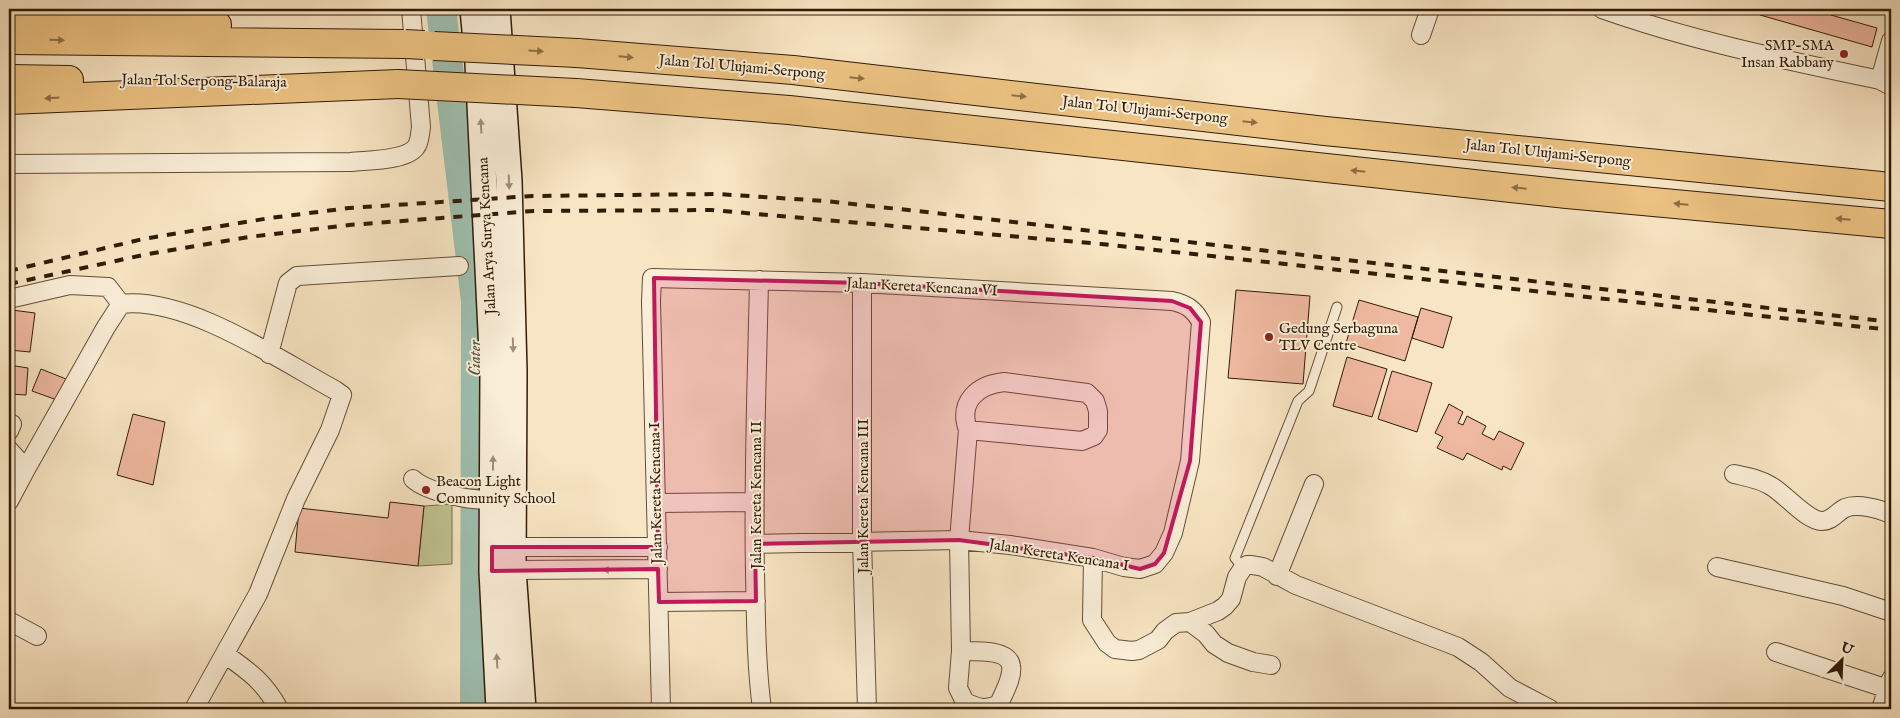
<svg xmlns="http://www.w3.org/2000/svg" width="1900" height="718" viewBox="0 0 1900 718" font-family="'IM FELL English',serif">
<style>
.garden{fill:#c0c392;stroke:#78704c}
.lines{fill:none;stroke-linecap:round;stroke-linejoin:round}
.river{stroke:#9ebfb0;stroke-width:30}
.building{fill:#efb8a0;stroke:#301c07}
.lane-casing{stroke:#624e36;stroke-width:11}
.street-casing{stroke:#624e36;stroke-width:20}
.secondary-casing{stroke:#301c07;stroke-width:28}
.highway-casing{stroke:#301c07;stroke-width:30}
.lane{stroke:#faeed8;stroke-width:9}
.street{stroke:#faeed8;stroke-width:18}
.secondary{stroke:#faeed8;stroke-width:25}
.highway{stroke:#ecc282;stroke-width:28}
.rail{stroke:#301c07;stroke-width:4;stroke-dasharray:9 9;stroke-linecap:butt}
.highway-bridge-casing{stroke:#301c07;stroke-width:30;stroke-linecap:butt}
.highway-bridge{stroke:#ecc282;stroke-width:28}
.oneway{fill:#8e6f44}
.oneway2{fill:#9f907a}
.marked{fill:#c2185b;fill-opacity:0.2;stroke:#c2185b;stroke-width:4;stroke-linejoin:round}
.poi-dot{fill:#8f2418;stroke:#faeed8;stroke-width:2}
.labels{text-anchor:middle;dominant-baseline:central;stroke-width:4;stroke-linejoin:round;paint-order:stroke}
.poi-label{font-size:15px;fill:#301c07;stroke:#faeed8;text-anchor:start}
.street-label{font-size:15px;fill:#301c07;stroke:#faeed8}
.water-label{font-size:16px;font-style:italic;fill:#565542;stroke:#faeed8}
</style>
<rect width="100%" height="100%" fill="#f8e5c3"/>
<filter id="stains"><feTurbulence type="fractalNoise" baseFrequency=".004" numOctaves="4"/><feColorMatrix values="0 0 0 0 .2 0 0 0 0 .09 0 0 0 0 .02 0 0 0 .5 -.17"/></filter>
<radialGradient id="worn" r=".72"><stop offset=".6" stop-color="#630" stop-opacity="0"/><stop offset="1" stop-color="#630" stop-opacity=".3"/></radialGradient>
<!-- garden -->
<path class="garden" d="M 452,504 L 452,564 L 418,566 L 424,506 Z"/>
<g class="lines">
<!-- river -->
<path class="river" d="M 441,9 L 476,301 L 475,709"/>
</g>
<!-- building -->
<path class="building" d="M 1762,9 L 1833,9 L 1831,15 L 1877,28 L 1872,47 L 1760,15 Z
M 1236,290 L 1310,296 L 1303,384 L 1228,378 Z
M 1359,300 L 1418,317 L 1405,361 L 1346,343 Z
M 1421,308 L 1452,317 L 1443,348 L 1412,338 Z
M 12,310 L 35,313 L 30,352 L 9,350 Z
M 1347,357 L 1387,369 L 1372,417 L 1333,406 Z
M 9,365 L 28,368 L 26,395 L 9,394 Z
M 41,369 L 66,379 L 57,400 L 32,391 Z
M 1392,371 L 1432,383 L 1417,432 L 1378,419 Z
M 1449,404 L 1463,412 L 1458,423 L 1463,425 L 1467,416 L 1486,426 L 1482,434 L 1494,440 L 1499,431 L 1524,443 L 1511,470 L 1503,466 L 1502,470 L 1467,453 L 1463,460 L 1437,448 L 1443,437 L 1435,433 Z
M 133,414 L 165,422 L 153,485 L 117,475 Z
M 390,502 L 424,506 L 418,566 L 295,552 L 299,508 L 388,518 Z"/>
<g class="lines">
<!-- lane casing -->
<g class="lane-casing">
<path id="lane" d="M 1243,568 L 1235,558 L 1298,401 L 1309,391 L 1337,307"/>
</g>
<!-- street casing -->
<g class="street-casing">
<path id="street" d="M 1602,9 C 1692,41 1786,60 1880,80 L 1891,86
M 1421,35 L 1430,9
M 1880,80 L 1891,41
M 9,164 L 351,162 C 367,160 406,161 416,147 C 420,142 420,133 421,127 L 411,9
M 759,280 C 757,378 753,475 755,573 C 756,618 756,664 762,709
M 862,283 L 862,541 L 867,709
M 9,299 L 70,285 L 108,287 L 121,304
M 269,354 L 288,283 L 297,276 L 459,266
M 9,431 L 12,424
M 9,450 L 26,469 L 9,501
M 26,469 L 106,327 L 121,304 C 186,296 278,359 335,390 L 342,395 L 330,430 L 296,499 L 258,594 L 194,709
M 1734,474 C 1747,477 1760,479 1771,486 C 1785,494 1807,521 1822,521 C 1832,521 1837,512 1845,508 C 1858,503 1880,509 1891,514
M 413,479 C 427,492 473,502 492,499
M 657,503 L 754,502
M 513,547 L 658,547
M 1093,558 L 1092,620 L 1107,643 L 1115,649 L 1132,651 L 1139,650 L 1158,640 L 1165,631 L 1176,623 L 1190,622 L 1218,611 L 1225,606 L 1231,599 L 1237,577 L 1243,568 L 1247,565 L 1252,565 L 1263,567 L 1296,585 L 1458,647 L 1481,662 L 1510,688 L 1550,709
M 1717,567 L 1843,596 L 1891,612
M 513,570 L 658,569
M 1277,576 L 1314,484
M 659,602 L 756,601
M 9,621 L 37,636
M 1190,622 L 1206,634 L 1214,644 L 1228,653 L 1253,662 L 1271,665
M 961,651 L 958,688 L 965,702 C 978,708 986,711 999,704 C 1004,692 1013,678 1011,666 C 1009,649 974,651 961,651 L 959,540 L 968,430 C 958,402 977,385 1004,382 L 1087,393 L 1095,401 L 1098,411 L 1098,430 L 1094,436 L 1082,441 L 968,430
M 1776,652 L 1888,689
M 226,655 C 250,672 264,682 279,709
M 661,709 L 651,301 L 652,278 L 862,283 L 1172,301 C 1186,304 1194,309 1201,322 L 1190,461 L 1173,533 L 1164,553 L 1155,564 L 1140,569 L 1124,567 L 1093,558 L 1010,545 L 959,540 L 755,544
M 1881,709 L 1891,679"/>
</g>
<!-- secondary casing -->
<g class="secondary-casing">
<path id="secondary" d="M 473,9 L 478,63 L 493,372 L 492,571 L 499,709
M 497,9 L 509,181 L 514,371 L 513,570 L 523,709"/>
</g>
<!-- highway casing -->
<g class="highway-casing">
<path id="highway" d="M 9,14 L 155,21 L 217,25
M 9,40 L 405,44
M 577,53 L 793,70 L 1325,131 L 1891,187
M 9,79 L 69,80
M 576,93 L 789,110 L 1567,194 L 1891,224
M 9,100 L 398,84"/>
</g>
<!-- lane -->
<use href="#lane" class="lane"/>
<!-- street -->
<use href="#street" class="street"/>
<!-- secondary -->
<use href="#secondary" class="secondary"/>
<!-- highway -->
<use href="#highway" class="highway"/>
<!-- rail -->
<path class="rail" d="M 9,271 L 143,239 L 270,218 L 349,208 L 457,201 L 532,196 L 717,194 L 825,201 L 917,211 L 1891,322
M 9,284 L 148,254 L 249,237 L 349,225 L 533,211 L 711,210 L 1101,244 L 1891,330"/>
<!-- highway-bridge casing -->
<g class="highway-bridge-casing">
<path id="highway-bridge" d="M 405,44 L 424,45
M 434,46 L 577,53
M 398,84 L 576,93"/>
</g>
<!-- highway-bridge -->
<use href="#highway-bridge" class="highway-bridge"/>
</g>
<!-- one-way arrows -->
<defs><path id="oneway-solid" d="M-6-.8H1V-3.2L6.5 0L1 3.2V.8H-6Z" transform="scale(1.25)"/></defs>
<g class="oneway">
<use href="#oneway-solid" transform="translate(57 40) rotate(1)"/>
<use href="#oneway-solid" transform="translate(536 51) rotate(3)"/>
<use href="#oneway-solid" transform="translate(626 57) rotate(5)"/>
<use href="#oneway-solid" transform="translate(857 78) rotate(6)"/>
<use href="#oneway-solid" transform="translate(1019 96) rotate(6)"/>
<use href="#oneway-solid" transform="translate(52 98) rotate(177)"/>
<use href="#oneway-solid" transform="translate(1250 122) rotate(6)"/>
<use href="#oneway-solid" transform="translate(1358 171) rotate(-174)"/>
<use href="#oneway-solid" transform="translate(1519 188) rotate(-174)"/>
<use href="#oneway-solid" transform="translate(1681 204) rotate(-175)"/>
<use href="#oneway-solid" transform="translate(1843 219) rotate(-175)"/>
</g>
<g class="oneway2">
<use href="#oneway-solid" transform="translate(481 126) rotate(-93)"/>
<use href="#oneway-solid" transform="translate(509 182) rotate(88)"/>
<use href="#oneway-solid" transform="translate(513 345) rotate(89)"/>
<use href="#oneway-solid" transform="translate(493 463) rotate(-90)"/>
<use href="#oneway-solid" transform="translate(610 570) rotate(180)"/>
<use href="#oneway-solid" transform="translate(497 661) rotate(-93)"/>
</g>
<!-- marked area -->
<path class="marked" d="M 654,278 L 862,283 L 1172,301 L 1190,308 L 1201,322 L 1190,461 L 1164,553 L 1155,564 L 1140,569 L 1093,558 L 959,540 L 755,544 L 756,601 L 659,602 L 658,569 L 492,571 L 492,547 L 658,547 Z"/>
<!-- markers -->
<g class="poi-dot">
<circle cx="1844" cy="54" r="5"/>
<circle cx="1269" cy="337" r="5"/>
<circle cx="426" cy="490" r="5"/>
</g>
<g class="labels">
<!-- poi labels -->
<g class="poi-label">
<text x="1834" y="45" text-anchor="end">SMP-SMA<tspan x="1834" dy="17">Insan Rabbany</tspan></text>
<text x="1279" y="328">Gedung Serbaguna<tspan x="1279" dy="17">TLV Centre</tspan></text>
<text x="436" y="481">Beacon Light<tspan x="436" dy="17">Community School</tspan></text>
</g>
<!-- street labels -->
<g class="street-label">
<text transform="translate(742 67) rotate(5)">Jalan Tol Ulujami–Serpong</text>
<text transform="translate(204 81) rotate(1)">Jalan Tol Serpong–Balaraja</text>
<text transform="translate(1145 110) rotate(6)">Jalan Tol Ulujami–Serpong</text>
<text transform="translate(1548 153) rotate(6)">Jalan Tol Ulujami–Serpong</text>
<text transform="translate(487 236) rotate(-93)">Jalan Arya Surya Kencana</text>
<text transform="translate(922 287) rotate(3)">Jalan Kereta Kencana VI</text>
<text transform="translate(656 493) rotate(-91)">Jalan Kereta Kencana I</text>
<text transform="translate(756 495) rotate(-90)">Jalan Kereta Kencana II</text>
<text transform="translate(863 496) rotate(-90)">Jalan Kereta Kencana III</text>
<text transform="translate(1059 555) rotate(9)">Jalan Kereta Kencana I</text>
</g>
<!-- water labels -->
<g class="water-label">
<text transform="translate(476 358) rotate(-90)">Ciater</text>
</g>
</g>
<!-- margin -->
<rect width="1900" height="718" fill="none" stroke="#f8e5c3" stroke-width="30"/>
<rect x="10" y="10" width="1880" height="698" fill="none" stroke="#301c07" stroke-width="2.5"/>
<rect x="15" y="15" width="1870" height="688" fill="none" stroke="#301c07"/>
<!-- north arrow -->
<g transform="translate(1842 660) rotate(24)" stroke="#faeed8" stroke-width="4" paint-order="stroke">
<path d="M0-4L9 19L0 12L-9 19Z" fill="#301c07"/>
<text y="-8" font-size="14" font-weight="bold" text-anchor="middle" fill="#301c07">U</text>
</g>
<rect width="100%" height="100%" filter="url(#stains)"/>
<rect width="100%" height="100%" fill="url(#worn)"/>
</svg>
